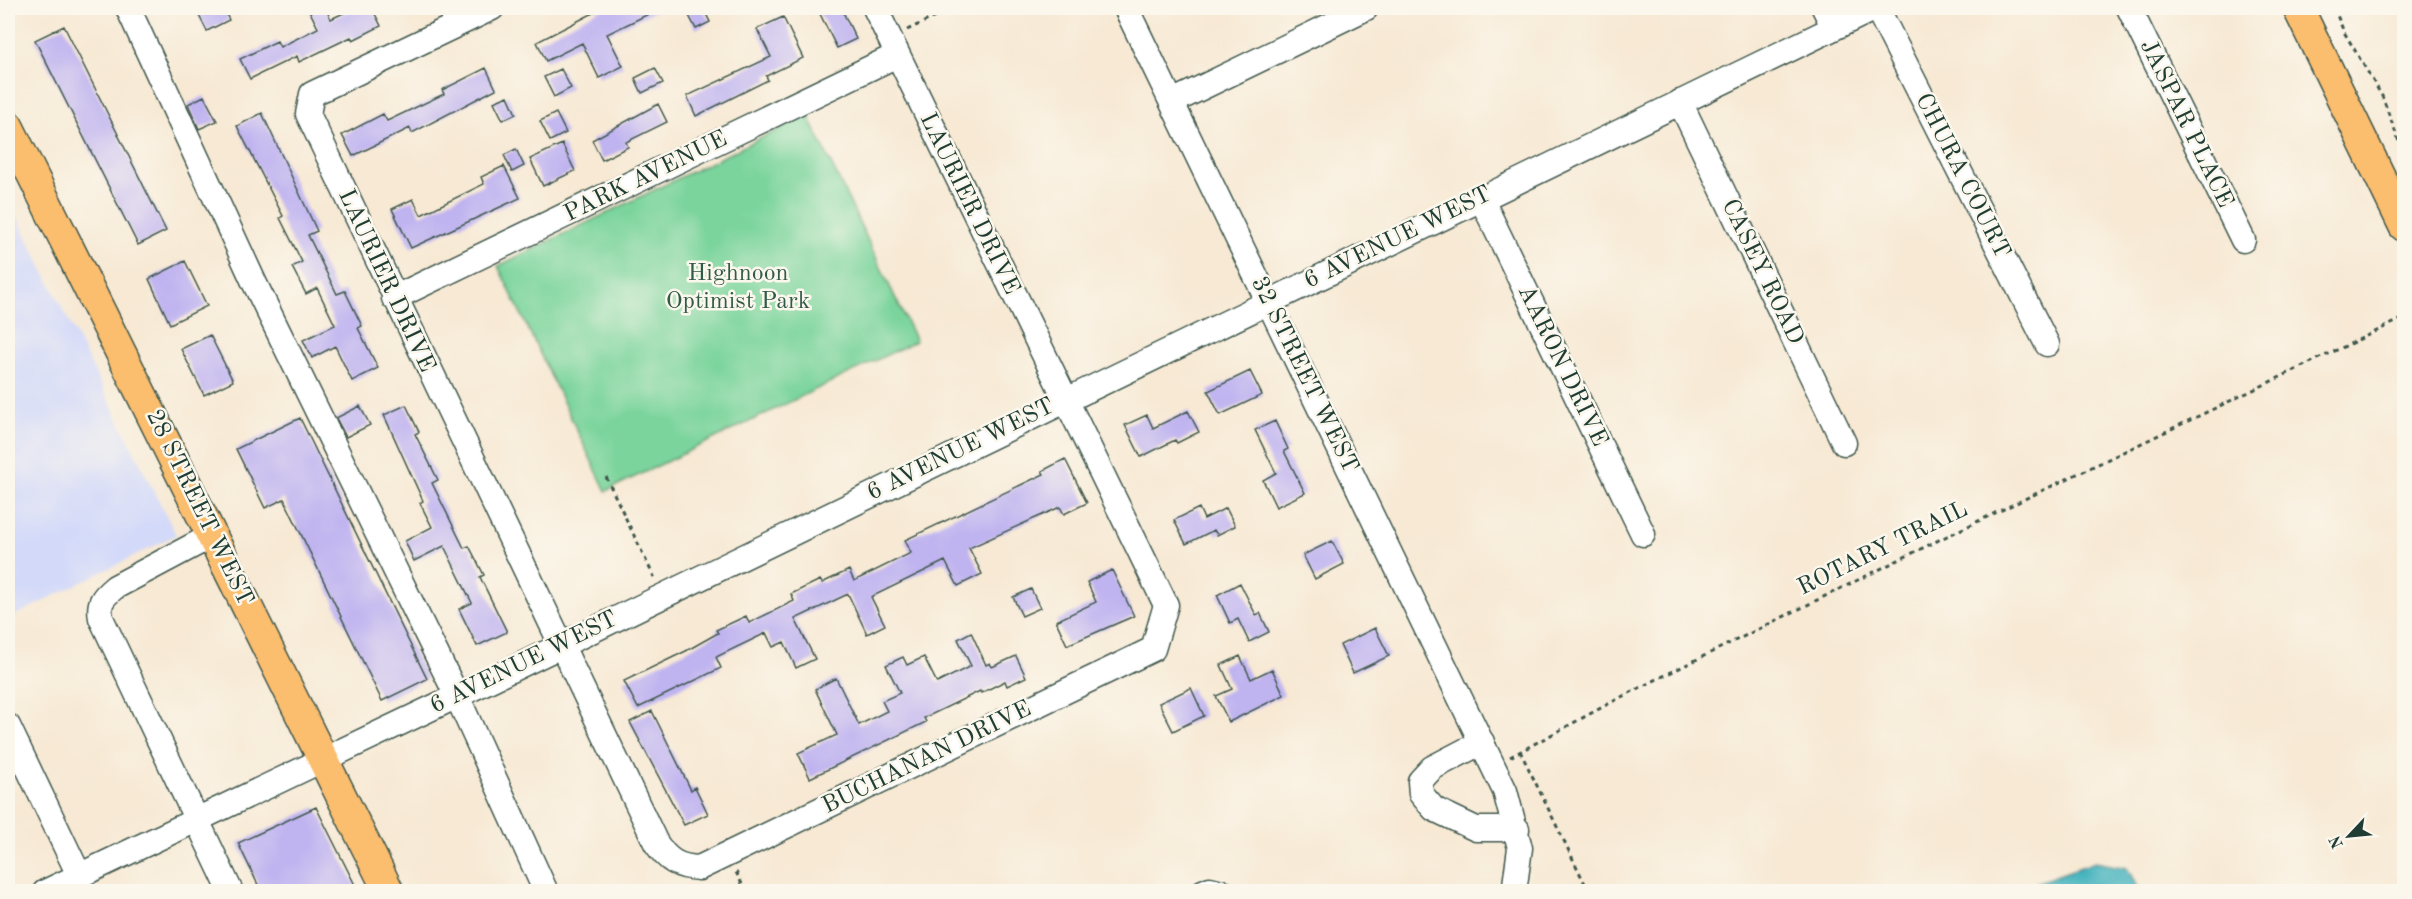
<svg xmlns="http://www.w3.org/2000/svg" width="2412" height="899" viewBox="0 0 2412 899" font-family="'Old Standard TT',serif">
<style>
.built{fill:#d3d9f9}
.green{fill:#7ad49b;stroke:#4c8868;stroke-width:1.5}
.water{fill:#43b2bd;stroke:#317878;stroke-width:1.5}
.building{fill:#bfb3f0}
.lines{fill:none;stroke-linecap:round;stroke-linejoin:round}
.minor-casing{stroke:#3f574c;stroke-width:27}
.major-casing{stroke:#3f574c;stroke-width:33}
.path{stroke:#3f574c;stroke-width:3;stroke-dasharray:4.5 4.5;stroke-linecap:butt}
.minor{stroke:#fff;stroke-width:24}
.major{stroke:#fbbd6e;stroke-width:30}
.labels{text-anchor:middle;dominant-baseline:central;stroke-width:5;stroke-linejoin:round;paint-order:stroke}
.street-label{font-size:24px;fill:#1f3d34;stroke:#fbf7ec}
.park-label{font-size:24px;fill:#315b49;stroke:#fbf7ec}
</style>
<rect width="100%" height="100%" fill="#fbf7ec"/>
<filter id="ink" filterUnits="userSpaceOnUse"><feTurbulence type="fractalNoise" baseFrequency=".0167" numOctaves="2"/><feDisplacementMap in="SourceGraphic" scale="12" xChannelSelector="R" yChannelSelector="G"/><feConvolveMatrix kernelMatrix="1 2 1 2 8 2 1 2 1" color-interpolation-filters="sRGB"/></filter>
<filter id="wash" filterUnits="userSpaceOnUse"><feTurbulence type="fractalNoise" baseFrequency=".008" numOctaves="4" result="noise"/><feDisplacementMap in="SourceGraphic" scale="24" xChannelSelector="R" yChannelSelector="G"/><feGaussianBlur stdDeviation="1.35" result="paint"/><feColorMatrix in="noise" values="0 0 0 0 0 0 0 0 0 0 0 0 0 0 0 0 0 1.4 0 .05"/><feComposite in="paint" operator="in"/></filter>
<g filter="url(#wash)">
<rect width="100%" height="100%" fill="#f7e9d4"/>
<!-- built -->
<path class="built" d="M 8,199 L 176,535 L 8,619 Z"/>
<!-- green -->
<path class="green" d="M 808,115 L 916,341 L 606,491 L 498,266 Z"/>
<!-- water -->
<path class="water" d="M 2095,862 L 2127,868 L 2140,891 L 2023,891 L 2038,882 Z"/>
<g id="blocks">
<!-- building -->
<path class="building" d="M 195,8 L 223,8 L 229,20 L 207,31 Z
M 308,8 L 325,8 L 331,19 L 354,8 L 372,8 L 381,26 L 353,40 L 351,37 L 299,62 L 297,56 L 250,79 L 240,59 L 277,41 L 280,47 L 318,28 Z
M 603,8 L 661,8 L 607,34 L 623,66 L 599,78 L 582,43 L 546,61 L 537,42 Z
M 685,8 L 703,8 L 710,22 L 696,29 Z
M 817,8 L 841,8 L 856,39 L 837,48 Z
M 783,17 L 803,58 L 766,76 L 768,80 L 696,116 L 687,96 L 771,57 L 757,29 Z
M 64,26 L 166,231 L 138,245 L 35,40 Z
M 486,68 L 496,89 L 412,133 L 410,128 L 353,156 L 342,135 L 383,114 L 387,121 L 444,94 L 442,90 Z
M 655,68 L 663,83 L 642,93 L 635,78 Z
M 561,69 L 571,88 L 554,97 L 544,77 Z
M 204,96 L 217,121 L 199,129 L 188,104 Z
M 508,96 L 516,114 L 503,120 L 494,102 Z
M 658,104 L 667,122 L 626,142 L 628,147 L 602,160 L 592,140 Z
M 262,113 L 317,231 L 308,235 L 337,294 L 345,291 L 362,326 L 358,328 L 378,368 L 352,381 L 335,346 L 312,358 L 303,340 L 335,325 L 317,288 L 306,294 L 292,267 L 302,262 L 280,218 L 283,216 L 237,126 Z
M 556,113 L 566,133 L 550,141 L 540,121 Z
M 562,144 L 575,171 L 543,186 L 530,159 Z
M 516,149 L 524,166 L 512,172 L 504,155 Z
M 504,166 L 520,198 L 411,248 L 392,209 L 413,199 L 421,215 L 484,184 L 481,177 Z
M 185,261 L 207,306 L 170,324 L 149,279 Z
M 210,335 L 233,381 L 204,395 L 181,349 Z
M 1250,371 L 1262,395 L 1220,415 L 1208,391 Z
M 406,405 L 419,432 L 415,434 L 438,480 L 432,483 L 464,548 L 469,546 L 484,575 L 480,577 L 507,632 L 477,646 L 459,609 L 472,603 L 444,546 L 414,561 L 405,541 L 432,527 L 420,503 L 423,501 L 384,415 Z
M 360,406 L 370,425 L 346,437 L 336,418 Z
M 1188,411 L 1199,432 L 1177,443 L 1175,440 L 1141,457 L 1125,425 L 1147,415 L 1153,428 Z
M 300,418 L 427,679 L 382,701 L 284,499 L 265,508 L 236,449 Z
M 1275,421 L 1288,449 L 1284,451 L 1305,493 L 1276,507 L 1263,480 L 1276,473 L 1255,430 Z
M 1065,459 L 1087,503 L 1064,514 L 1060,507 L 969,548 L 982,574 L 958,586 L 945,561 L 871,597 L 885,625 L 867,634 L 848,594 L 795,619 L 815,659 L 796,668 L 784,642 L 773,647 L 766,633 L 716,657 L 721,668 L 638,708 L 624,681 L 686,651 L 718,633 L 716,630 L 746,616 L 749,623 L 794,601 L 791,594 L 820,580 L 822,583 L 849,570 L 854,581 L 911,553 L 905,540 L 1044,474 L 1042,471 Z
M 1199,508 L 1204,519 L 1226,508 L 1235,526 L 1217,535 L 1214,530 L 1186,544 L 1174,520 Z
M 1332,541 L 1344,564 L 1315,579 L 1303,555 Z
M 1112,570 L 1134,616 L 1067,645 L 1056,621 L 1096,602 L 1087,582 Z
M 1240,583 L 1256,615 L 1260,613 L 1269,632 L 1249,642 L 1238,619 L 1230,623 L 1217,595 Z
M 1031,589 L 1040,608 L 1022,616 L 1013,597 Z
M 1375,628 L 1389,656 L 1353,673 L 1340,645 Z
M 971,632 L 986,665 L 990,663 L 992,667 L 1016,656 L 1026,677 L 1007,686 L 1005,681 L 981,693 L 980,691 L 924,718 L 926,722 L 810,778 L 798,753 L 837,735 L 815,689 L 836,678 L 859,725 L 887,711 L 882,701 L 900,693 L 886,665 L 903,657 L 907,665 L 924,657 L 937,683 L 971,666 L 958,639 Z
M 1240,656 L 1251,679 L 1272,669 L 1284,695 L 1229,722 L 1216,696 L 1232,689 L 1221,665 Z
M 1191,688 L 1204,716 L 1173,731 L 1159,703 Z
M 652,711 L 691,790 L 695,787 L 708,814 L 684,825 L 630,722 Z
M 316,807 L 358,891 L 261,891 L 238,843 Z"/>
</g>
</g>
<g filter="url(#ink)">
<use href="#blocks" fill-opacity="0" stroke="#3f574c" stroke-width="1.5"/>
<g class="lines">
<!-- minor casing -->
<g class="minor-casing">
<path id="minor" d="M 128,8 L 254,282 L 457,696 L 546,892
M 492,8 L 312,94 L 308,114 L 656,843 C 668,861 678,867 699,868 L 1153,649 L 1166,605 L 875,8
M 1126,8 L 1505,791 L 1520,848 L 1514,892
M 1824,8 L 1834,28
M 1877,8 L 2047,344
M 2129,8 L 2243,240
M 1172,102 L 1366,8
M 1680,102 L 1844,443
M 1481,198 L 1643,534
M 394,298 L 897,55
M 213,535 L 115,587 C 103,597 98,602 101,618 L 231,892
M 8,726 L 79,875
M 1482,742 L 1432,768 L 1420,781 L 1421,794 L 1434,809 L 1476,829 L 1517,829
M 45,892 L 457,696 L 1875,8
M 1203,892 L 1210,889 L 1222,892"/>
</g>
<!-- major casing -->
<g class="major-casing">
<path id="major" d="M 2298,8 L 2404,226
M 8,126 L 389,892"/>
</g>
<!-- path -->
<path class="path" d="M 2334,8 L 2344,32 L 2382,96 L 2404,155
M 907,30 L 954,8
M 606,477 L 654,577
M 1520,751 L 1589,892
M 1510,757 L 1625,695 L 1945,537 L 2404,318
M 736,872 L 746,892"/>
<!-- minor -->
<use href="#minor" class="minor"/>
<!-- major -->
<use href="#major" class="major"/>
</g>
</g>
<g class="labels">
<!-- street labels -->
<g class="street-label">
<text transform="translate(2186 124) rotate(64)">JASPAR PLACE</text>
<text transform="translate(1962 176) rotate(63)">CHURA COURT</text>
<text transform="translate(646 177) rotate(-26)">PARK AVENUE</text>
<text transform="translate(969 204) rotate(64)">LAURIER DRIVE</text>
<text transform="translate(1398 238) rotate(-26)">6 AVENUE WEST</text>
<text transform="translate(1762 272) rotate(64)">CASEY ROAD</text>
<text transform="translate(386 281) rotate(65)">LAURIER DRIVE</text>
<text transform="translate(1562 366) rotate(64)">AARON DRIVE</text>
<text transform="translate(1304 375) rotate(64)">32 STREET WEST</text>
<text transform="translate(961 450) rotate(-26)">6 AVENUE WEST</text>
<text transform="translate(199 508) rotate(64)">28 STREET WEST</text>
<text transform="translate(1883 549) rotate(-26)">ROTARY TRAIL</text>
<text transform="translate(524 663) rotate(-26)">6 AVENUE WEST</text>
<text transform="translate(927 758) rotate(-26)">BUCHANAN DRIVE</text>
</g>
<!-- park labels -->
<g class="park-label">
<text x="738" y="274">Highnoon<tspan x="738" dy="28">Optimist Park</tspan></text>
</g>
</g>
<!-- margin -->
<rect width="2412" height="899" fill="none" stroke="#fbf7ec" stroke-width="30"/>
<!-- north arrow -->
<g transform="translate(2349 836) rotate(244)" stroke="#fbf7ec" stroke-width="4.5" paint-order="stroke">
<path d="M0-4.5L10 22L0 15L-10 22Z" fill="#1f3d34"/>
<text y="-9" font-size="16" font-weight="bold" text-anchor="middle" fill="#1f3d34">N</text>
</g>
</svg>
